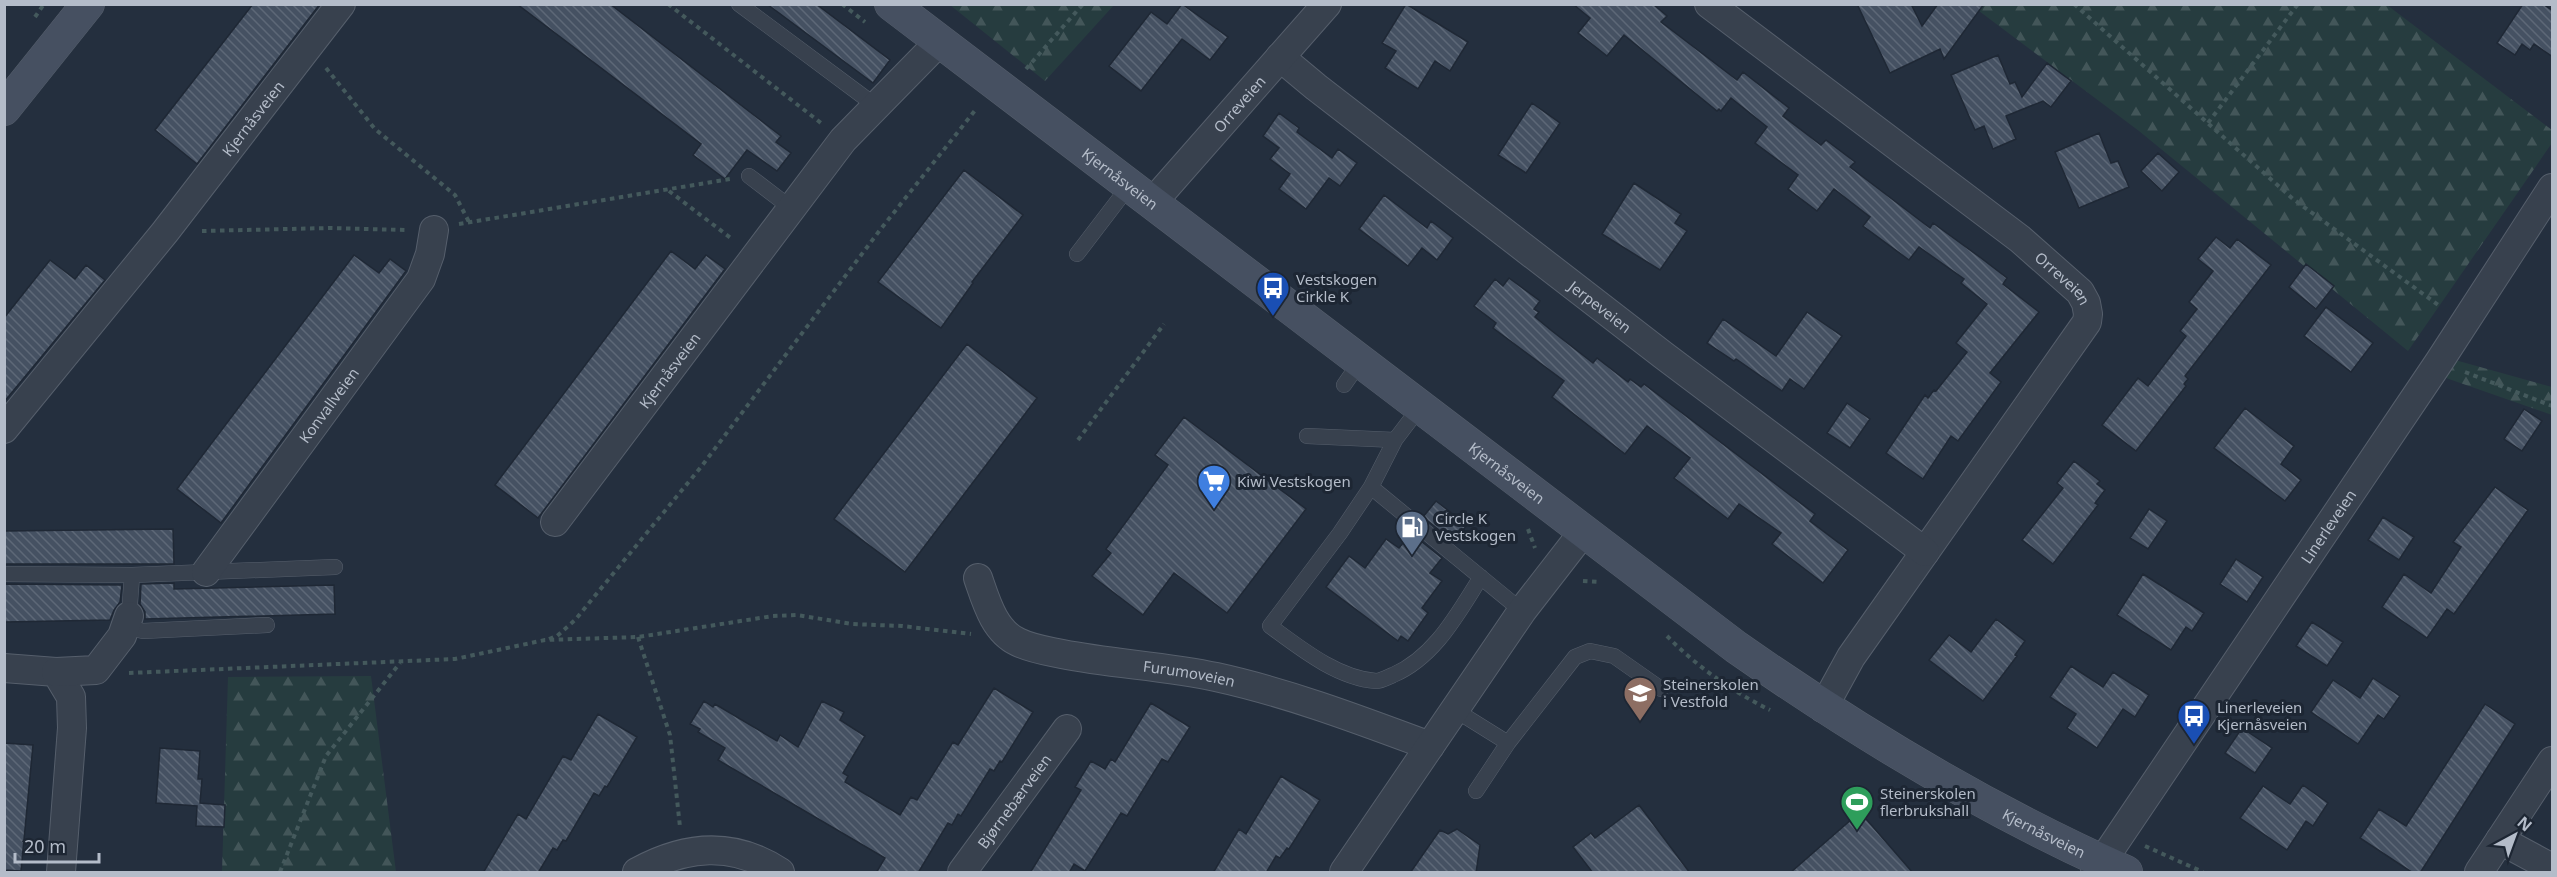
<svg xmlns="http://www.w3.org/2000/svg" width="2557" height="877" viewBox="0 0 2557 877" font-family="'Noto Sans',sans-serif">
<style>
.forest{fill:url(#forest-firs)}
.building{fill:url(#building-back-hatch);stroke:#1f2835;stroke-width:1.5}
.lines{fill:none;stroke-linecap:round;stroke-linejoin:round}
.service-casing{stroke:#565f6c;stroke-width:16}
.minor-casing{stroke:#565f6c;stroke-width:30}
.secondary-casing{stroke:#565f6c;stroke-width:34}
.path{stroke:#44595c;stroke-width:4;stroke-dasharray:4.5 4.5;stroke-linecap:butt}
.service{stroke:#38414e;stroke-width:15}
.minor{stroke:#38414e;stroke-width:28}
.secondary{stroke:#465061;stroke-width:33}
.labels{text-anchor:middle;dominant-baseline:central;stroke-width:6;stroke-linejoin:round;paint-order:stroke}
.street-label{font-size:15px;fill:#b4bcc9;stroke:#1d2633}
.poi-label{font-size:15px;fill:#b4bcc9;stroke:#1d2633;text-anchor:start}
</style>
<defs>
<pattern id="forest-firs" width="22" height="20" patternUnits="userSpaceOnUse" patternTransform="scale(1.5)"><rect width="22" height="20" fill="#263c3f"/><path d="M5 1l3.5 6h-7zM16 11l3.5 6h-7z" fill="#435659"/></pattern>
<pattern id="building-back-hatch" width="6" height="6" patternUnits="userSpaceOnUse" patternTransform="scale(1.5)"><rect width="6" height="6" fill="#455162"/><path d="M-1 5l2 2M0 0l6 6M5-1l2 2" fill="none" stroke="#5d6877"/></pattern>
</defs>
<rect width="100%" height="100%" fill="#242f3e"/>
<!-- forest -->
<path class="forest" d="M 950,5 L 1114,5 L 1045,81 Z
M 1971,5 L 2387,5 L 2552,130 L 2552,143 L 2408,351 L 2139,131 Z
M 2455,360 L 2552,387 L 2552,415 L 2446,378 Z
M 371,676 L 396,872 L 222,872 L 228,677 Z"/>
<!-- building -->
<path class="building" d="M 253,4 L 320,4 L 197,164 L 155,130 Z
M 517,4 L 610,4 L 781,136 L 776,142 L 791,153 L 777,171 L 747,150 L 725,179 L 693,155 L 701,144 Z
M 767,4 L 816,4 L 890,60 L 873,83 Z
M 1182,4 L 1228,37 L 1210,60 L 1182,39 L 1141,91 L 1109,66 L 1151,12 L 1167,24 Z
M 1406,4 L 1468,42 L 1450,71 L 1435,61 L 1418,89 L 1385,68 L 1396,51 L 1382,43 Z
M 1573,4 L 1653,4 L 1667,16 L 1661,22 L 1737,80 L 1743,72 L 1789,108 L 1783,116 L 1821,145 L 1826,140 L 1855,162 L 1850,167 L 1930,228 L 1933,223 L 1981,258 L 2007,278 L 2003,284 L 2039,312 L 1990,373 L 2001,382 L 1958,441 L 1951,436 L 1923,479 L 1886,453 L 1925,395 L 1928,398 L 1934,390 L 1936,391 L 1967,352 L 1956,343 L 1987,304 L 1961,283 L 1964,279 L 1919,247 L 1909,260 L 1863,226 L 1870,217 L 1834,189 L 1817,211 L 1788,189 L 1798,175 L 1755,143 L 1767,127 L 1731,98 L 1721,111 L 1719,109 L 1717,111 L 1624,35 L 1607,56 L 1578,33 L 1590,18 Z
M 1857,4 L 1911,4 L 1922,26 L 1938,4 L 1984,4 L 1944,59 L 1940,49 L 1890,73 Z
M 2523,4 L 2543,4 L 2553,11 L 2553,57 L 2534,44 L 2530,50 L 2522,44 L 2515,55 L 2497,43 Z
M 1998,55 L 2010,84 L 2015,82 L 2022,97 L 2047,63 L 2071,81 L 2051,107 L 2043,101 L 2006,116 L 2016,139 L 1993,149 L 1984,126 L 1975,130 L 1951,75 Z
M 1532,103 L 1560,123 L 1526,173 L 1498,155 Z
M 1279,113 L 1299,128 L 1297,132 L 1332,158 L 1338,149 L 1357,163 L 1340,186 L 1329,178 L 1306,209 L 1279,189 L 1290,174 L 1270,159 L 1279,148 L 1263,136 Z
M 2099,133 L 2111,163 L 2118,161 L 2129,187 L 2079,208 L 2055,152 Z
M 2158,153 L 2179,172 L 2162,191 L 2141,171 Z
M 964,170 L 1023,215 L 972,282 L 973,283 L 941,328 L 878,282 Z
M 1634,183 L 1681,214 L 1675,223 L 1687,231 L 1660,270 L 1602,234 Z
M 1384,195 L 1427,228 L 1431,221 L 1453,238 L 1437,260 L 1422,248 L 1408,266 L 1359,229 Z
M 2216,237 L 2230,248 L 2237,239 L 2271,265 L 2185,376 L 2188,379 L 2184,384 L 2186,386 L 2136,451 L 2102,425 L 2138,378 L 2148,386 L 2186,336 L 2180,331 L 2197,309 L 2189,302 L 2213,271 L 2198,259 Z
M 671,251 L 695,269 L 706,255 L 725,269 L 538,518 L 495,485 Z
M 354,255 L 379,273 L 390,259 L 406,271 L 221,523 L 177,489 Z
M 50,260 L 75,279 L 86,265 L 105,280 L 4,402 L 4,318 Z
M 2306,264 L 2334,286 L 2316,309 L 2289,287 Z
M 1509,278 L 1540,301 L 1534,309 L 1539,312 L 1535,317 L 1552,331 L 1593,363 L 1597,358 L 1628,382 L 1630,379 L 1641,387 L 1644,384 L 1815,514 L 1810,521 L 1848,550 L 1823,583 L 1772,544 L 1781,533 L 1739,504 L 1728,519 L 1674,478 L 1690,458 L 1647,426 L 1625,454 L 1552,397 L 1564,381 L 1493,328 L 1496,323 L 1474,306 L 1495,279 L 1503,286 Z
M 2326,307 L 2373,343 L 2351,372 L 2304,336 Z
M 1807,312 L 1842,336 L 1804,389 L 1790,379 L 1782,391 L 1736,359 L 1734,361 L 1707,343 L 1723,319 L 1776,356 Z
M 967,344 L 1037,398 L 905,572 L 834,519 Z
M 1847,403 L 1870,419 L 1850,448 L 1827,433 Z
M 2245,408 L 2294,446 L 2281,464 L 2301,480 L 2285,501 L 2214,448 Z
M 2524,409 L 2542,421 L 2522,451 L 2504,439 Z
M 1184,417 L 1306,509 L 1227,613 L 1174,573 L 1143,615 L 1092,576 L 1111,553 L 1106,549 L 1168,465 L 1155,455 Z
M 2074,461 L 2100,481 L 2097,484 L 2105,490 L 2095,503 L 2098,505 L 2053,564 L 2022,540 L 2063,488 L 2057,483 Z
M 2495,487 L 2528,510 L 2454,614 L 2447,609 L 2427,638 L 2382,607 L 2404,574 L 2431,593 L 2461,547 L 2453,542 Z
M 1436,501 L 1467,525 L 1454,542 L 1423,517 Z
M 2149,509 L 2167,521 L 2148,549 L 2130,538 Z
M 2383,517 L 2414,537 L 2399,560 L 2368,540 Z
M 173,529 L 174,564 L 4,564 L 4,531 Z
M 1411,533 L 1442,558 L 1430,573 L 1442,581 L 1422,608 L 1428,613 L 1408,641 L 1401,636 L 1398,641 L 1326,587 L 1349,556 L 1365,568 L 1386,539 L 1399,548 Z
M 2236,559 L 2263,577 L 2247,602 L 2220,584 Z
M 2143,574 L 2204,613 L 2192,631 L 2186,627 L 2171,650 L 2117,615 Z
M 174,583 L 174,589 L 334,585 L 335,614 L 145,619 L 145,612 L 140,604 L 141,584 Z
M 4,584 L 122,585 L 120,602 L 114,610 L 110,620 L 4,622 Z
M 1996,619 L 2025,641 L 2015,655 L 2017,656 L 1983,701 L 1929,660 L 1949,635 L 1971,652 Z
M 2312,622 L 2343,642 L 2327,666 L 2296,646 Z
M 2071,666 L 2103,687 L 2113,672 L 2149,695 L 2135,717 L 2123,709 L 2097,748 L 2067,728 L 2076,714 L 2050,697 Z
M 2373,678 L 2400,696 L 2384,719 L 2378,715 L 2358,744 L 2311,712 L 2333,680 L 2360,698 Z
M 994,688 L 1033,712 L 1002,762 L 1000,761 L 994,771 L 990,769 L 961,816 L 958,814 L 952,825 L 948,823 L 918,873 L 876,873 L 885,858 L 718,760 L 725,748 L 698,732 L 700,729 L 690,724 L 704,701 L 713,707 L 715,704 L 777,741 L 780,735 L 798,747 L 822,701 L 844,712 L 840,720 L 865,736 L 843,773 L 848,776 L 845,782 L 900,815 L 911,797 L 917,800 L 953,742 L 958,745 Z
M 1151,703 L 1190,727 L 1168,762 L 1162,759 L 1127,816 L 1121,813 L 1085,871 L 1074,864 L 1069,873 L 1030,873 L 1081,790 L 1075,787 L 1091,761 L 1105,769 L 1111,759 L 1115,762 Z
M 2485,704 L 2515,724 L 2420,873 L 2413,873 L 2360,838 L 2379,809 L 2406,826 Z
M 598,714 L 637,737 L 607,787 L 605,786 L 599,796 L 594,793 L 566,841 L 563,840 L 557,850 L 553,848 L 538,873 L 483,873 L 518,814 L 526,819 L 563,756 L 571,760 Z
M 2242,728 L 2272,748 L 2255,773 L 2225,753 Z
M 4,743 L 33,745 L 21,871 L 4,870 Z
M 160,748 L 200,751 L 198,779 L 202,779 L 200,803 L 225,805 L 224,827 L 196,826 L 197,806 L 156,803 Z
M 1281,776 L 1320,800 L 1289,849 L 1287,848 L 1280,858 L 1276,856 L 1266,873 L 1213,873 L 1239,829 L 1246,834 Z
M 2303,785 L 2328,803 L 2313,826 L 2306,821 L 2287,850 L 2240,818 L 2263,786 L 2290,804 Z
M 1639,805 L 1690,873 L 1593,873 L 1573,847 L 1591,833 L 1595,838 Z
M 1860,812 L 1913,873 L 1790,873 Z
M 1457,829 L 1480,845 L 1476,873 L 1410,873 L 1440,830 L 1448,834 Z"/>
<g class="lines">
<!-- service casing -->
<g class="service-casing">
<path id="service" d="M 739,4 L 876,106
M 749,176 L 791,208
M 1077,254 L 1129,186
M 1344,385 L 1360,362
M 1420,407 L 1395,440 L 1371,487 L 1522,611
M 1307,436 L 1395,440
M 1371,487 L 1340,533 L 1270,626 C 1300,648 1337,678 1376,681 C 1381,681 1388,677 1393,675 C 1435,657 1458,613 1481,577
M 4,574 L 132,575
M 129,616 L 132,575 L 335,567
M 125,627 L 143,631 L 267,625
M 1455,710 L 1508,743
M 1476,791 L 1508,743 L 1575,657 L 1590,651 L 1614,656 L 1661,689"/>
</g>
<!-- minor casing -->
<g class="minor-casing">
<g id="minor">
<path id="s1" d="M 1709,4 L 2020,239 L 2080,292 L 2086,303 L 2088,314 L 2087,322 L 1851,657 L 1823,708"/>
<path id="s2" d="M 1280,57 L 1316,87 L 1663,355 L 1925,552"/>
<path id="s3" d="M 1152,203 L 1327,4"/>
<path id="s4" d="M 4,429 L 165,232 L 341,4"/>
<path id="s5" d="M 555,522 L 843,140 L 940,41"/>
<path id="s6" d="M 206,572 L 421,279 L 430,254 L 434,230"/>
<path id="s7" d="M 978,578 C 986,601 994,631 1018,642 C 1032,649 1048,651 1062,654 C 1113,664 1165,666 1216,677 C 1289,693 1360,720 1430,746"/>
<path d="M 4,668 L 56,672 L 71,697 L 72,728 L 61,872"/>
<path d="M 56,672 L 96,670 L 122,636 L 129,616"/>
<path d="M 2500,840 L 2552,868"/>
<path d="M 637,872 C 686,845 733,841 780,872"/>
<path id="s8" d="M 962,872 L 1067,729"/>
<path d="M 1344,872 L 1522,611 L 1584,531"/>
<path id="s9" d="M 2095,872 L 2439,362 L 2552,188"/>
<path d="M 2479,872 L 2552,761"/>
</g>
</g>
<!-- secondary casing -->
<g class="secondary-casing">
<g id="secondary">
<path id="s10" d="M 891,4 L 1736,647 C 1859,733 1988,811 2126,872"/>
<path d="M 4,109 L 88,4"/>
</g>
</g>
<!-- path -->
<path class="path" d="M 668,4 L 821,123
M 842,4 L 865,22
M 2074,4 L 2293,199 L 2441,307
M 35,17 L 44,4
M 326,68 L 375,129 L 455,195 L 469,222
M 1026,69 L 1083,4
M 2208,123 L 2298,4
M 669,191 L 732,239
M 459,224 L 730,179
M 202,231 L 330,228 L 405,230
M 2465,372 L 2552,406
M 1078,440 L 1164,324
M 1528,529 L 1535,548
M 1583,581 L 1599,582
M 1667,636 C 1696,666 1733,692 1770,710
M 638,637 L 670,735 L 680,827
M 549,639 L 557,636 L 575,620 L 701,467 L 880,230 L 977,108
M 129,673 L 455,659 L 545,640 L 638,637 L 773,616 L 797,615 L 852,624 L 902,626 L 971,634
M 2145,846 L 2203,872
M 280,872 L 326,756 L 400,663"/>
<!-- service -->
<use href="#service" class="service"/>
<!-- minor -->
<use href="#minor" class="minor"/>
<!-- secondary -->
<use href="#secondary" class="secondary"/>
</g>
<!-- icons -->
<defs>
<g id="bus-pin" transform="scale(1.725)"><path d="M0 17L-7.5 6A9.5 9.5 0 1 1 7.5 6Z" fill="#1a4fb4" stroke="#1d2633"/><path d="M-5-6H5V4H4V6H2V4H-2V6H-4V4H-5ZM-3.5-4V0h7V-4ZM-3.5 1.2v1.5H-2V1.2ZM2 1.2v1.5H3.5V1.2Z" fill="#fff"/></g>
<g id="supermarket-pin" transform="scale(1.725)"><path d="M0 17L-7.5 6A9.5 9.5 0 1 1 7.5 6Z" fill="#3f7fe0" stroke="#1d2633"/><path d="M-6-5.5h2.5l.6 2H6L4.5 2H-2.5L-4.4-4H-6ZM-1.5 3.2a1.3 1.3 0 1 0 .1 0ZM3 3.2a1.3 1.3 0 1 0 .1 0Z" fill="#fff"/></g>
<g id="fuel-pin" transform="scale(1.725)"><path d="M0 17L-7.5 6A9.5 9.5 0 1 1 7.5 6Z" fill="#5c6f8a" stroke="#1d2633"/><path d="M-5.5-6h7V0h2V4h1.3V-2.5L3-4.5l.8-.8L6-3V5H2.5V1h-1V6h-7ZM-4.2-4.7v3.2H.2V-4.7Z" fill="#fff"/></g>
<g id="school-pin" transform="scale(1.725)"><path d="M0 17L-7.5 6A9.5 9.5 0 1 1 7.5 6Z" fill="#8d6e63" stroke="#1d2633"/><path d="M0-5L7-2L0 1L-7-2ZM-4 1L0 2.5L4 1V4Q0 6-4 4Z" fill="#fff"/></g>
<g id="stadium-pin" transform="scale(1.725)"><path d="M0 17L-7.5 6A9.5 9.5 0 1 1 7.5 6Z" fill="#2e9e5b" stroke="#1d2633"/><path d="M0-5a6.5 5 0 1 0 0 10a6.5 5 0 1 0 0-10ZM-3.5-1.8h7v3.6h-7Z" fill="#fff"/></g>
</defs>
<g fill-rule="evenodd">
<use href="#bus-pin" x="1273" y="288"/>
<use href="#supermarket-pin" x="1214" y="481"/>
<use href="#fuel-pin" x="1412" y="527"/>
<use href="#school-pin" x="1640" y="693"/>
<use href="#bus-pin" x="2194" y="716"/>
<use href="#stadium-pin" x="1857" y="802"/>
</g>
<g class="labels">
<!-- street labels -->
<g class="street-label">
<text stroke="none"><textPath href="#s3" startOffset="132">Orreveien</textPath></text>
<text stroke="none"><textPath href="#s4" startOffset="398">Kjernåsveien</textPath></text>
<text stroke="none"><textPath href="#s10" startOffset="288">Kjernåsveien</textPath></text>
<text stroke="none"><textPath href="#s1" startOffset="448">Orreveien</textPath></text>
<text stroke="none"><textPath href="#s2" startOffset="406">Jerpeveien</textPath></text>
<text stroke="none"><textPath href="#s5" startOffset="190">Kjernåsveien</textPath></text>
<text stroke="none"><textPath href="#s6" startOffset="207">Konvallveien</textPath></text>
<text stroke="none"><textPath href="#s10" startOffset="774">Kjernåsveien</textPath></text>
<text stroke="none"><textPath href="#s9" startOffset="417">Linerleveien</textPath></text>
<text stroke="none"><textPath href="#s7" startOffset="252">Furumoveien</textPath></text>
<text stroke="none"><textPath href="#s8" startOffset="88">Bjørnebærveien</textPath></text>
<text stroke="none"><textPath href="#s10" startOffset="1422">Kjernåsveien</textPath></text>
</g>
<!-- poi labels -->
<g class="poi-label">
<text x="1296" y="279">Vestskogen<tspan x="1296" dy="17">Cirkle K</tspan></text>
<text x="1237" y="481">Kiwi Vestskogen</text>
<text x="1435" y="518">Circle K<tspan x="1435" dy="17">Vestskogen</tspan></text>
<text x="1663" y="684">Steinerskolen<tspan x="1663" dy="17">i Vestfold</tspan></text>
<text x="2217" y="707">Linerleveien<tspan x="2217" dy="17">Kjernåsveien</tspan></text>
<text x="1880" y="793">Steinerskolen<tspan x="1880" dy="17">flerbrukshall</tspan></text>
</g>
</g>
<!-- border -->
<rect width="2557" height="877" fill="none" stroke="#b4bcc9" stroke-width="12"/>
<!-- north arrow -->
<g transform="translate(2515 835) rotate(41)" stroke="#1d2633" stroke-width="4.5" paint-order="stroke">
<path d="M0-4.5L10 22L0 15L-10 22Z" fill="#b4bcc9"/>
<text y="-9" font-size="16" font-weight="bold" text-anchor="middle" fill="#b4bcc9">N</text>
</g>
<!-- scale -->
<path d="M15 853v9h84v-9" fill="none" stroke="#b4bcc9" stroke-width="3"/>
<text x="24" y="853" font-size="18" fill="#b4bcc9" stroke="#1d2633" stroke-width="4.5" paint-order="stroke">20 m</text>
</svg>
